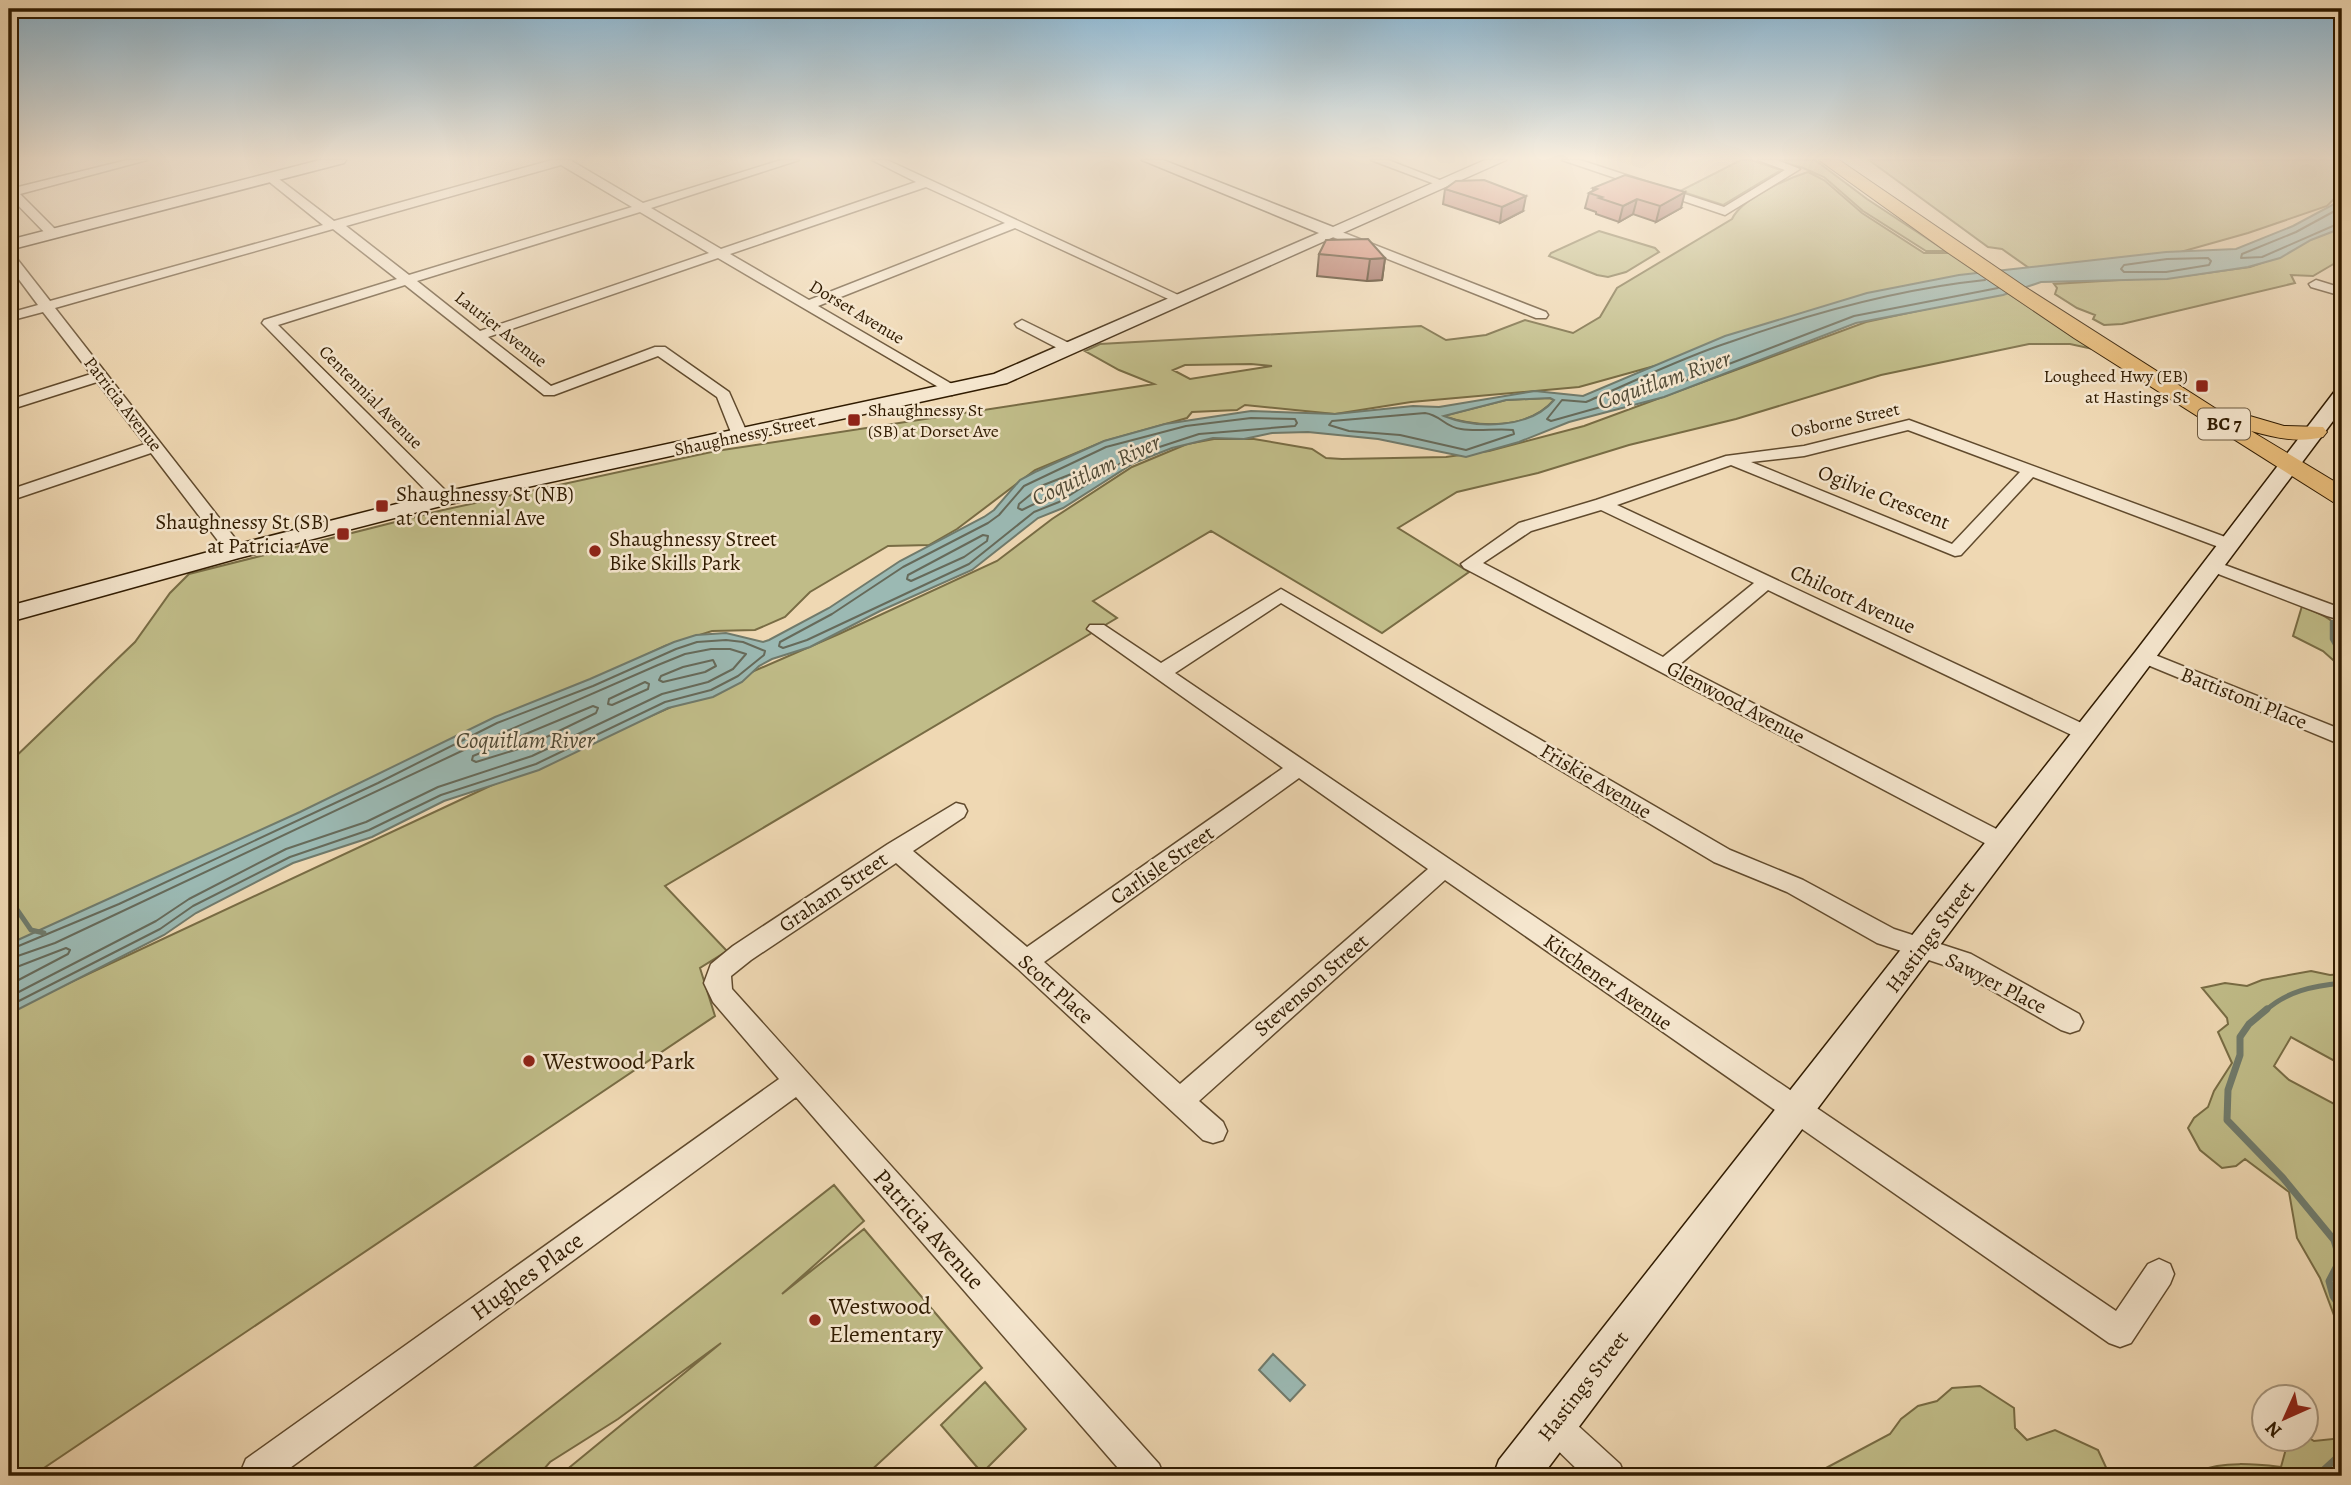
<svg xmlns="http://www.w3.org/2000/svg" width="2351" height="1485" viewBox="0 0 2351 1485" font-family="Alegreya,serif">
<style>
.green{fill:#c0bc88;stroke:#786c44;stroke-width:2;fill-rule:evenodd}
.water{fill:#9bb9b3;stroke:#707a6b;stroke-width:2;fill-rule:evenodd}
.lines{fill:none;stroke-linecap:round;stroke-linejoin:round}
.shore{stroke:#666a5a;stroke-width:2}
.stream-far2{stroke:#707a6b;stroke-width:4.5}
.stream-far1{stroke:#707a6b;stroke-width:5}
.stream{stroke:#707a6b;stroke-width:7}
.street-casing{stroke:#604a2d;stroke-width:3}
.secondary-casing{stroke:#301b00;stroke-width:3}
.primary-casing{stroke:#301b00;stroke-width:2}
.street{fill:#f5e6ce;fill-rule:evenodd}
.secondary{fill:#f5e6ce;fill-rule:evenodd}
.primary{fill:#e8bc7a;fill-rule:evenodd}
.wall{fill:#b06c5e;stroke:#301b00;stroke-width:2}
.shaded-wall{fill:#90584c;stroke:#301b00;stroke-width:2}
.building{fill:#cd7e6d;stroke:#301b00;stroke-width:2}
.poi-dot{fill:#8f2418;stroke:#f5e6ce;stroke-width:2.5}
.labels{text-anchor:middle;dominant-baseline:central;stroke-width:5;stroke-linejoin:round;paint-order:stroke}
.far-street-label{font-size:18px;fill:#301b00;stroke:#f5e6ce}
.far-poi-label{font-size:18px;fill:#301b00;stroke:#f5e6ce;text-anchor:end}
.shield{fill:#f5e6ce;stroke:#6b583e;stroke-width:2}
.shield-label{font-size:19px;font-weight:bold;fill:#301b00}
.poi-label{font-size:21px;fill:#301b00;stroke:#f5e6ce;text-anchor:start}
.street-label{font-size:21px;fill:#301b00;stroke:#f5e6ce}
.water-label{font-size:23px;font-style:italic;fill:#504a36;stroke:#f5e6ce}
.near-poi-label{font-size:24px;fill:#301b00;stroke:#f5e6ce;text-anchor:start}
.near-street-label{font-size:24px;fill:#301b00;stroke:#f5e6ce}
</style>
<rect width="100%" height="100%" fill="#efd8b3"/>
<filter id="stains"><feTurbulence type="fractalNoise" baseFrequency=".00286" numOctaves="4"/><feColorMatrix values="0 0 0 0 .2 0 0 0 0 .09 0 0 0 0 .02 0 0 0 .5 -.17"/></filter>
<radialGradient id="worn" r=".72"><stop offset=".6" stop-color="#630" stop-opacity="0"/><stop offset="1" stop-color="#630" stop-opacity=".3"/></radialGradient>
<!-- green -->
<path class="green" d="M 1741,160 L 1751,160 L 1781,170 L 1723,205 L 1680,191 Z
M 1769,160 L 1815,160 L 1867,199 L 1946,251 L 1926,251 L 1863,211 L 1824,177 L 1801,167 Z
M 1869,160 L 2342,160 L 2342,191 L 2327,206 L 2248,233 L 2177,253 L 2036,273 L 2002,249 L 1988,247 Z
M 1808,172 L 1824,180 L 1862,213 L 1924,253 L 1950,253 L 1982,275 L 1579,387 L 1411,402 L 1335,414 L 1245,405 L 1237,410 L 1192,412 L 1187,418 L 1105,441 L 1035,470 L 957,529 L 929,545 L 888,546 L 810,592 L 785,617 L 755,630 L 712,631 L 665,646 L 9,956 L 9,763 L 135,642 L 170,593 L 189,574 L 443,510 L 716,451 L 1154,384 L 1119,370 L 1085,351 L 1100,344 L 1421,326 L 1446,340 L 1486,335 L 1525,320 L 1573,333 L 1600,317 L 1617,288 L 1732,219 C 1742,198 1786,179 1808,172 ZM 1251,364 L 1272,366 L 1190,379 L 1173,370 L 1185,365 Z
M 2342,225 L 2342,259 L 2313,276 L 2291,275 L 2295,283 L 2122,324 L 2104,325 L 2093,319 L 2095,315 L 2077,308 L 2055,294 L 2057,288 L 2054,284 L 2184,276 L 2250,267 L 2284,255 L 2306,239 Z
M 1599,231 L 1655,248 L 1659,252 L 1626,272 L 1608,277 L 1597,275 L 1549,256 L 1551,253 Z
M 2006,292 L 2093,349 L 2070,344 L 2029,344 L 1881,375 L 1736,419 L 1629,445 L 1538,473 L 1457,492 L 1398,528 L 1469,572 L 1382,633 L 1211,531 L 1093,601 L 1117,618 L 665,886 L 727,951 L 700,968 L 715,1016 L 32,1476 L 9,1476 L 9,1011 L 490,786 L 839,634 L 997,561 L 1052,519 L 1132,467 L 1187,444 L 1214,439 L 1254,439 L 1312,449 L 1326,458 L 1342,459 L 1446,457 L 1489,451 L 1584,426 L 1866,322 Z
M 1550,398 L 1554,400 C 1528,430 1479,428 1443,416 L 1506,400 Z
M 2302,606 C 2343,623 2342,626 2342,668 L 2323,651 L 2293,636 Z
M 2311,971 L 2330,975 L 2342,974 L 2342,1065 L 2291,1037 L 2274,1066 L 2289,1080 L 2342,1108 L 2339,1202 L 2342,1207 L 2342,1352 L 2338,1326 L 2320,1278 L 2297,1238 L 2289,1192 L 2245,1159 L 2236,1166 L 2222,1168 L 2200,1150 L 2188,1128 L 2194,1118 L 2208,1107 L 2214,1091 L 2232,1063 L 2218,1032 L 2228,1024 L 2227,1018 L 2202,988 L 2225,983 L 2247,986 L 2262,980 Z
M 834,1185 L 864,1221 L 782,1294 L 864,1229 L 982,1368 L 865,1476 L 559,1476 L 721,1343 L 618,1419 L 550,1462 L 538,1476 L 463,1476 Z
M 985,1382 L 1026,1429 L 982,1473 L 941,1425 Z
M 1980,1386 L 2014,1408 L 2015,1428 L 2027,1440 L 2055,1430 L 2098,1450 L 2110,1476 L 1811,1476 L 1890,1434 L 1901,1419 L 1918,1406 L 1937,1401 L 1952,1388 Z
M 2306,1436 L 2314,1441 L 2342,1438 L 2342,1476 L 2197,1476 L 2199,1471 C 2223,1461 2255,1464 2281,1467 L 2287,1445 L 2306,1440 Z"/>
<!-- water -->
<path class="water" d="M 2342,196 L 2342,228 L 2311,240 L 2280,258 L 2248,267 L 2167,279 L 2041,282 L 2003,295 L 1856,323 L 1664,397 L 1569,422 L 1519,442 L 1466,457 L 1378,439 L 1308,432 L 1272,433 L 1244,439 L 1213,438 L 1172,448 L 1134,463 L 1063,508 L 1038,518 L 972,570 L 880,611 L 810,647 L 772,659 L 759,666 L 742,682 L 713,697 L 668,708 L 539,770 L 444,801 L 372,837 L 293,863 L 196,913 L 164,935 L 9,1014 L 9,944 L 300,812 L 495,717 L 590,679 L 674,642 L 696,635 L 726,633 L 763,642 L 769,640 L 829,608 L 900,561 L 984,517 L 994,510 L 1020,480 L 1035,472 L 1104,441 L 1165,424 L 1251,411 L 1335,414 L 1413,406 L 1439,407 L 1535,391 L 1583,396 L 1725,336 L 1867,293 L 1959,275 L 2166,252 L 2236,249 L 2293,226 L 2338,202 ZM 1550,398 L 1554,400 C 1530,429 1476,429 1444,416 L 1506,400 Z
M 1273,1354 L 1305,1385 L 1290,1401 L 1259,1370 Z"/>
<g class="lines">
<!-- shore -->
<path class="shore" d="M 2342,207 L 2296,232 L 2242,254 L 2241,258 L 2262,257 L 2342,222
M 2208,258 L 2211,261 L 2209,265 L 2166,272 L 2124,272 L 2121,269 L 2124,265 L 2167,259 Z
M 1985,280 C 1898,289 1812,313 1730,342 C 1681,358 1633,382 1586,402 L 1562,400 L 1547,419 L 1551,421 L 1661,390 L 1854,316 L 1998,288
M 1425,413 C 1441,415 1444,427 1461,429 C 1478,432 1496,428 1513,430 L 1514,434 L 1466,450 L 1400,435 L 1349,431 L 1329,425 L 1332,421 Z
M 1251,418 L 1295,419 L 1297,423 L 1295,426 L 1199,434 L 1132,456 L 1059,502 L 1034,512 L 969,564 L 807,640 L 783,648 L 779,646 L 780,642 L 832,614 L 903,567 L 988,523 L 999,515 L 1024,486 L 1106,447 L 1186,426 Z
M 1079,471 L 1083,472 L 1082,476 L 1055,494 L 1022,510 L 1018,508 L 1019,504 L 1041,486 Z
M 983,535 L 988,536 L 987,541 L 964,557 L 911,581 L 907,579 L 908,575 Z
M 713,660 L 716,666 L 705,672 L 663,682 L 659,680 L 661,676 L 683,667 Z
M 645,682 L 649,684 L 648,689 L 612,705 L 608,704 L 609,699 Z
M 593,706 L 598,708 L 596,713 L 528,746 L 476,762 L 472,760 L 473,756 Z
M 9,950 L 119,904 L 378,783 L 497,723 L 593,686 L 676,649 L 697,642 L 726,640 L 743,642 L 765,651 L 764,655 L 738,676 L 711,690 L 665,702 L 536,764 L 441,795 L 369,830 L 290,857 L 193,906 L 160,929 L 9,1006
M 9,959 L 55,943 L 468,748 L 658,665 L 685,654 L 711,649 L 730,649 L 746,654 L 733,669 L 708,682 L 662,694 L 532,756 L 438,787 L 366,822 L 286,849 L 189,899 L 156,921 L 9,997
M 9,970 L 66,948 L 70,950 L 68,954 L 9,985"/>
<!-- stream-far2 -->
<path class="stream-far2" d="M 2332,622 L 2332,639 L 2337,648"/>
<!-- stream-far1 -->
<path class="stream-far1" d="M 2336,646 L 2342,657
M 9,898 L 31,930 L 44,933
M 2265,1011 C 2287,991 2313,986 2342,983"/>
<!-- stream -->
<path class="stream" d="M 2267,1009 L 2249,1024 L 2240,1037 L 2240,1055 L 2228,1090 L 2227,1120 L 2283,1178 L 2334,1240 L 2340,1260 L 2329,1281 L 2333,1296 L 2342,1310
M 2317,1476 L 2342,1453"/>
<!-- street casing -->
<g class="street-casing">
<path id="street" d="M 127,160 L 147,160 L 20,194 L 57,231 L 57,237 L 49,237 L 9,196 L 9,187 L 14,188 Z
M 552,160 L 570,160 L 643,203 L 781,160 L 799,160 L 651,208 L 721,249 L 916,182 L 872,160 L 887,160 L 1189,300 L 1182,304 L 1177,303 L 1015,228 L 818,306 L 957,387 L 960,390 L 952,395 L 718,258 L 488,337 L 551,386 L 655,347 L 665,347 L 729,392 L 748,435 L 740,440 L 732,435 L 717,397 L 658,356 L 554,395 L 544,395 L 405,285 L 278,325 L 450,495 L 452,499 L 450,503 L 438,503 L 262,323 L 264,320 L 397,279 L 333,229 L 55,308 L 234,537 L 240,553 L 237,557 L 225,557 L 219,542 L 151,453 L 9,501 L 9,490 L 145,444 L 97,382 L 9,410 L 9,400 L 91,374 L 43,312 L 9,321 L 9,313 L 38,305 L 9,266 L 9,254 L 14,255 L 50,301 L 323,225 L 267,180 L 267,176 L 275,176 L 334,221 ZM 561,165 L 632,207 L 409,275 L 346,226 ZM 926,187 L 1005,223 L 809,300 L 730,254 ZM 640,212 L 709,253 L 480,331 L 417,281 Z
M 1371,160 L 1388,160 L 1450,184 L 1440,186 Z
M 1562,160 L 1580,160 L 1724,207 L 1785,170 L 1758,160 L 1777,160 L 1800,169 L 1725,215 Z
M 1334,229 L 1546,312 L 1548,315 L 1546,318 L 1536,318 L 1330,236 L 1330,230 Z
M 2316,280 L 2342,288 L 2342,296 L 2311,287 L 2309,284 Z
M 1022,320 L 1075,346 L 1077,349 L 1075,352 L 1065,352 L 1017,327 L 1015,324 Z
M 1909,420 L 2236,541 L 2239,545 L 2230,550 L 2224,549 L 2033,477 L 1961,555 L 1955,556 L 1731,465 L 1617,505 L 2092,728 L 2095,733 L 2092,738 L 2085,740 L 2078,738 L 1768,590 L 1679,665 L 2010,836 L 2013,842 L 2010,848 L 2002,850 L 1994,848 L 1464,568 L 1461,564 L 1519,523 L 1596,500 L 1726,456 L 1804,446 ZM 1908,430 L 2020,472 L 1952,544 L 1751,462 L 1804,456 ZM 1601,510 L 1754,583 L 1663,657 L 1483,563 L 1531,531 Z
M 2214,561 L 2341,608 L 2342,614 L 2334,618 L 2327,616 L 2208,570 L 2205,566 Z
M 1281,589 L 1730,850 L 1803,880 L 1894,929 L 1971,954 L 2079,1014 L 2083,1022 L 2079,1030 L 2070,1033 L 2061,1030 L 1953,968 L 1877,943 L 1787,892 L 1714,862 L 1281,603 L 1175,673 L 2116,1311 L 2148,1264 L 2159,1259 L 2170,1264 L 2174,1274 L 2170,1284 L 2131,1343 L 2120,1347 L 2109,1343 L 1445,880 L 1199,1101 L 1223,1122 L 1227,1131 L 1223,1140 L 1213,1143 L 1203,1140 L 1017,968 L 896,863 L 751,960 L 731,976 L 732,989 L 1159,1464 L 1164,1476 L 1125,1476 L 796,1097 L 279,1476 L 244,1476 L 241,1471 L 246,1459 L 779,1079 L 713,1002 L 704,983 L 711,964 L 733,946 L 888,844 L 956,803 L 964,805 L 967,811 L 964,817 L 913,851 L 1027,947 L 1283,768 L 1087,629 L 1090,625 L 1104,625 L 1161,663 ZM 1299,778 L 1428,869 L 1180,1084 L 1044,962 Z
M 2145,651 L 2342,730 L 2342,745 L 2138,661 L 2135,657 L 2138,653 Z
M 1553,1408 L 1564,1413 L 1620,1464 L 1625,1476 L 1584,1476 L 1542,1435 L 1537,1424 L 1542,1413 Z"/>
</g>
<!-- secondary casing -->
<g class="secondary-casing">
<path id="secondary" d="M 320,160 L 346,160 L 344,163 L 9,250 L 9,240 Z
M 1142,160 L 1163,160 L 1333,227 L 1485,160 L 1506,160 L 1007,383 L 445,505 L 239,558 L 9,622 L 9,606 L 223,548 L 444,492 L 994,374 L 1319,233 Z
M 2342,389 L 2342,409 L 1542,1476 L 1493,1476 L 1499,1460 L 2136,651 L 2335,391 Z"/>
</g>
<!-- primary casing -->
<g class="primary-casing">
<path id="primary" d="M 1819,160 L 1839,160 L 2025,287 L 2232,419 L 2243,414 L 2284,426 L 2323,427 L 2327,432 L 2323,437 C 2298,443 2276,438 2251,431 L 2342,486 L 2342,505 L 2333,502 L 2074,338 L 1947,252 Z"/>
</g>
<!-- street -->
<use href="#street" class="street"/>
<!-- secondary -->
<use href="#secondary" class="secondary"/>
<!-- primary -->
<use href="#primary" class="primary"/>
</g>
<!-- wall -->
<path class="wall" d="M 1593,188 L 1681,208 L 1656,222 L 1633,214 L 1619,222 L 1596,214 L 1596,212 L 1585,208 L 1589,193 L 1593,191 Z
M 1445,189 L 1523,211 L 1500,223 L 1443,204 Z
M 1319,254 L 1385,258 L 1382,280 L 1367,281 L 1317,276 Z"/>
<!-- shaded-wall -->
<path class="shaded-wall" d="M 1685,192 L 1681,208 L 1656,222 L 1660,206 Z
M 1526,196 L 1523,211 L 1500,223 L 1502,207 Z
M 1637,199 L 1633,214 L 1619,222 L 1623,206 Z
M 1385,258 L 1382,280 L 1367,281 L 1370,259 Z"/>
<!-- building -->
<path class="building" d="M 1625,175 L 1685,192 L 1660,206 L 1637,199 L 1623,206 L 1599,198 L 1602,197 L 1589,193 L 1597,189 L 1593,188 Z
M 1484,180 L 1526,196 L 1502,207 L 1445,189 L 1456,181 Z
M 1368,239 L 1385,258 L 1370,259 L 1319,254 L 1326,240 Z"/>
<!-- sky -->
<linearGradient id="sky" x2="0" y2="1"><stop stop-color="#89b6d3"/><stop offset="0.43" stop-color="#f8eddd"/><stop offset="1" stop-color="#f8eddd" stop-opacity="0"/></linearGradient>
<rect width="2351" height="368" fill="url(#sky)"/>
<!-- markers -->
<g class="poi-dot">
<rect x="2195" y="379" width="14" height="14" rx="3.5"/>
<rect x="847" y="413" width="14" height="14" rx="3.5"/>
<rect x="375" y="499" width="14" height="14" rx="3.5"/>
<rect x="336" y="527" width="14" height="14" rx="3.5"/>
<circle cx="595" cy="551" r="7"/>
<circle cx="529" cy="1061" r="7"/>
<circle cx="815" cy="1320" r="7"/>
</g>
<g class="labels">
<!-- far-street labels -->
<g class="far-street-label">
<text transform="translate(857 312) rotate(31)">Dorset Avenue</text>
<text transform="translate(501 329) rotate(38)">Laurier Avenue</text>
<text transform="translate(371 397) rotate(45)">Centennial Avenue</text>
<text transform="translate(123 404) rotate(52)">Patricia Avenue</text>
<text transform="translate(1845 420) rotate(-12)">Osborne Street</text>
<text transform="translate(745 435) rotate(-12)">Shaughnessy Street</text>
</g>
<!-- far-poi labels -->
<g class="far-poi-label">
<text x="2188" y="376">Lougheed Hwy (EB)<tspan x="2188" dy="21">at Hastings St</tspan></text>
<text x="868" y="410" text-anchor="start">Shaughnessy St<tspan x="868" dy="21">(SB) at Dorset Ave</tspan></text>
</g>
<!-- shield labels -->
<rect class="shield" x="2198" y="408.5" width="52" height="31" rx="5"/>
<g class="shield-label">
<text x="2224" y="424">BC 7</text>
</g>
<!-- poi labels -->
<g class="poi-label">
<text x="396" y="494">Shaughnessy St (NB)<tspan x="396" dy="24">at Centennial Ave</tspan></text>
<text x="329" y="522" text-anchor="end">Shaughnessy St (SB)<tspan x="329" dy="24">at Patricia Ave</tspan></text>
<text x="609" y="539">Shaughnessy Street<tspan x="609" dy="24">Bike Skills Park</tspan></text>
</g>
<!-- street labels -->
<g class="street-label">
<text transform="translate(1884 497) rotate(22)">Ogilvie Crescent</text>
<text transform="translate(1853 599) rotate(25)">Chilcott Avenue</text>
<text transform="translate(2244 698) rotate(22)">Battistoni Place</text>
<text transform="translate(1736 702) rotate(28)">Glenwood Avenue</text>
<text transform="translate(1596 781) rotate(31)">Friskie Avenue</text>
<text transform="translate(1162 865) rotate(-35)">Carlisle Street</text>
<text transform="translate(833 892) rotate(-34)">Graham Street</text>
<text transform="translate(1930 937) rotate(-53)">Hastings Street</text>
<text transform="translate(1608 982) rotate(35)">Kitchener Avenue</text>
<text transform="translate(1996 983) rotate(27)">Sawyer Place</text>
<text transform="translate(1311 985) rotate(-41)">Stevenson Street</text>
<text transform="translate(1056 989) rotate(42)">Scott Place</text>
<text transform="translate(1583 1386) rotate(-52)">Hastings Street</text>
</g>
<!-- water labels -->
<g class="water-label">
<text transform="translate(1664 380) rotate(-19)">Coquitlam River</text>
<text transform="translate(1096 470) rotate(-25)">Coquitlam River</text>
<text x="525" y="740">Coquitlam River</text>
</g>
<!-- near-poi labels -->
<g class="near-poi-label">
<text x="543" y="1061">Westwood Park</text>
<text x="829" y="1306">Westwood<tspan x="829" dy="28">Elementary</tspan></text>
</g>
<!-- near-street labels -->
<g class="near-street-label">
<text transform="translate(929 1229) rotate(48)">Patricia Avenue</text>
<text transform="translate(527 1276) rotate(-36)">Hughes Place</text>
</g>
</g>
<!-- margin -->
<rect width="2351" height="1485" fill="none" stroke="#efd8b3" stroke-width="35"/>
<rect x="10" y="10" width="2330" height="1464" fill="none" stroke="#301b00" stroke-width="3.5"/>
<rect x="18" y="18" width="2316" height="1450" fill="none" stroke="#301b00" stroke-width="2"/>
<!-- north arrow -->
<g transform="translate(2285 1418) rotate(225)"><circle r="33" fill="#f5e6ce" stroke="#a6957c" stroke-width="2"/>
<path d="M0-5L12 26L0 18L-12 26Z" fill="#8f2418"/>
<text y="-10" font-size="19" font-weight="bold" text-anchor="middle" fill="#301b00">N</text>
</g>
<rect width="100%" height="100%" filter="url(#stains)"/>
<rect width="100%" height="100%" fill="url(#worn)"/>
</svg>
